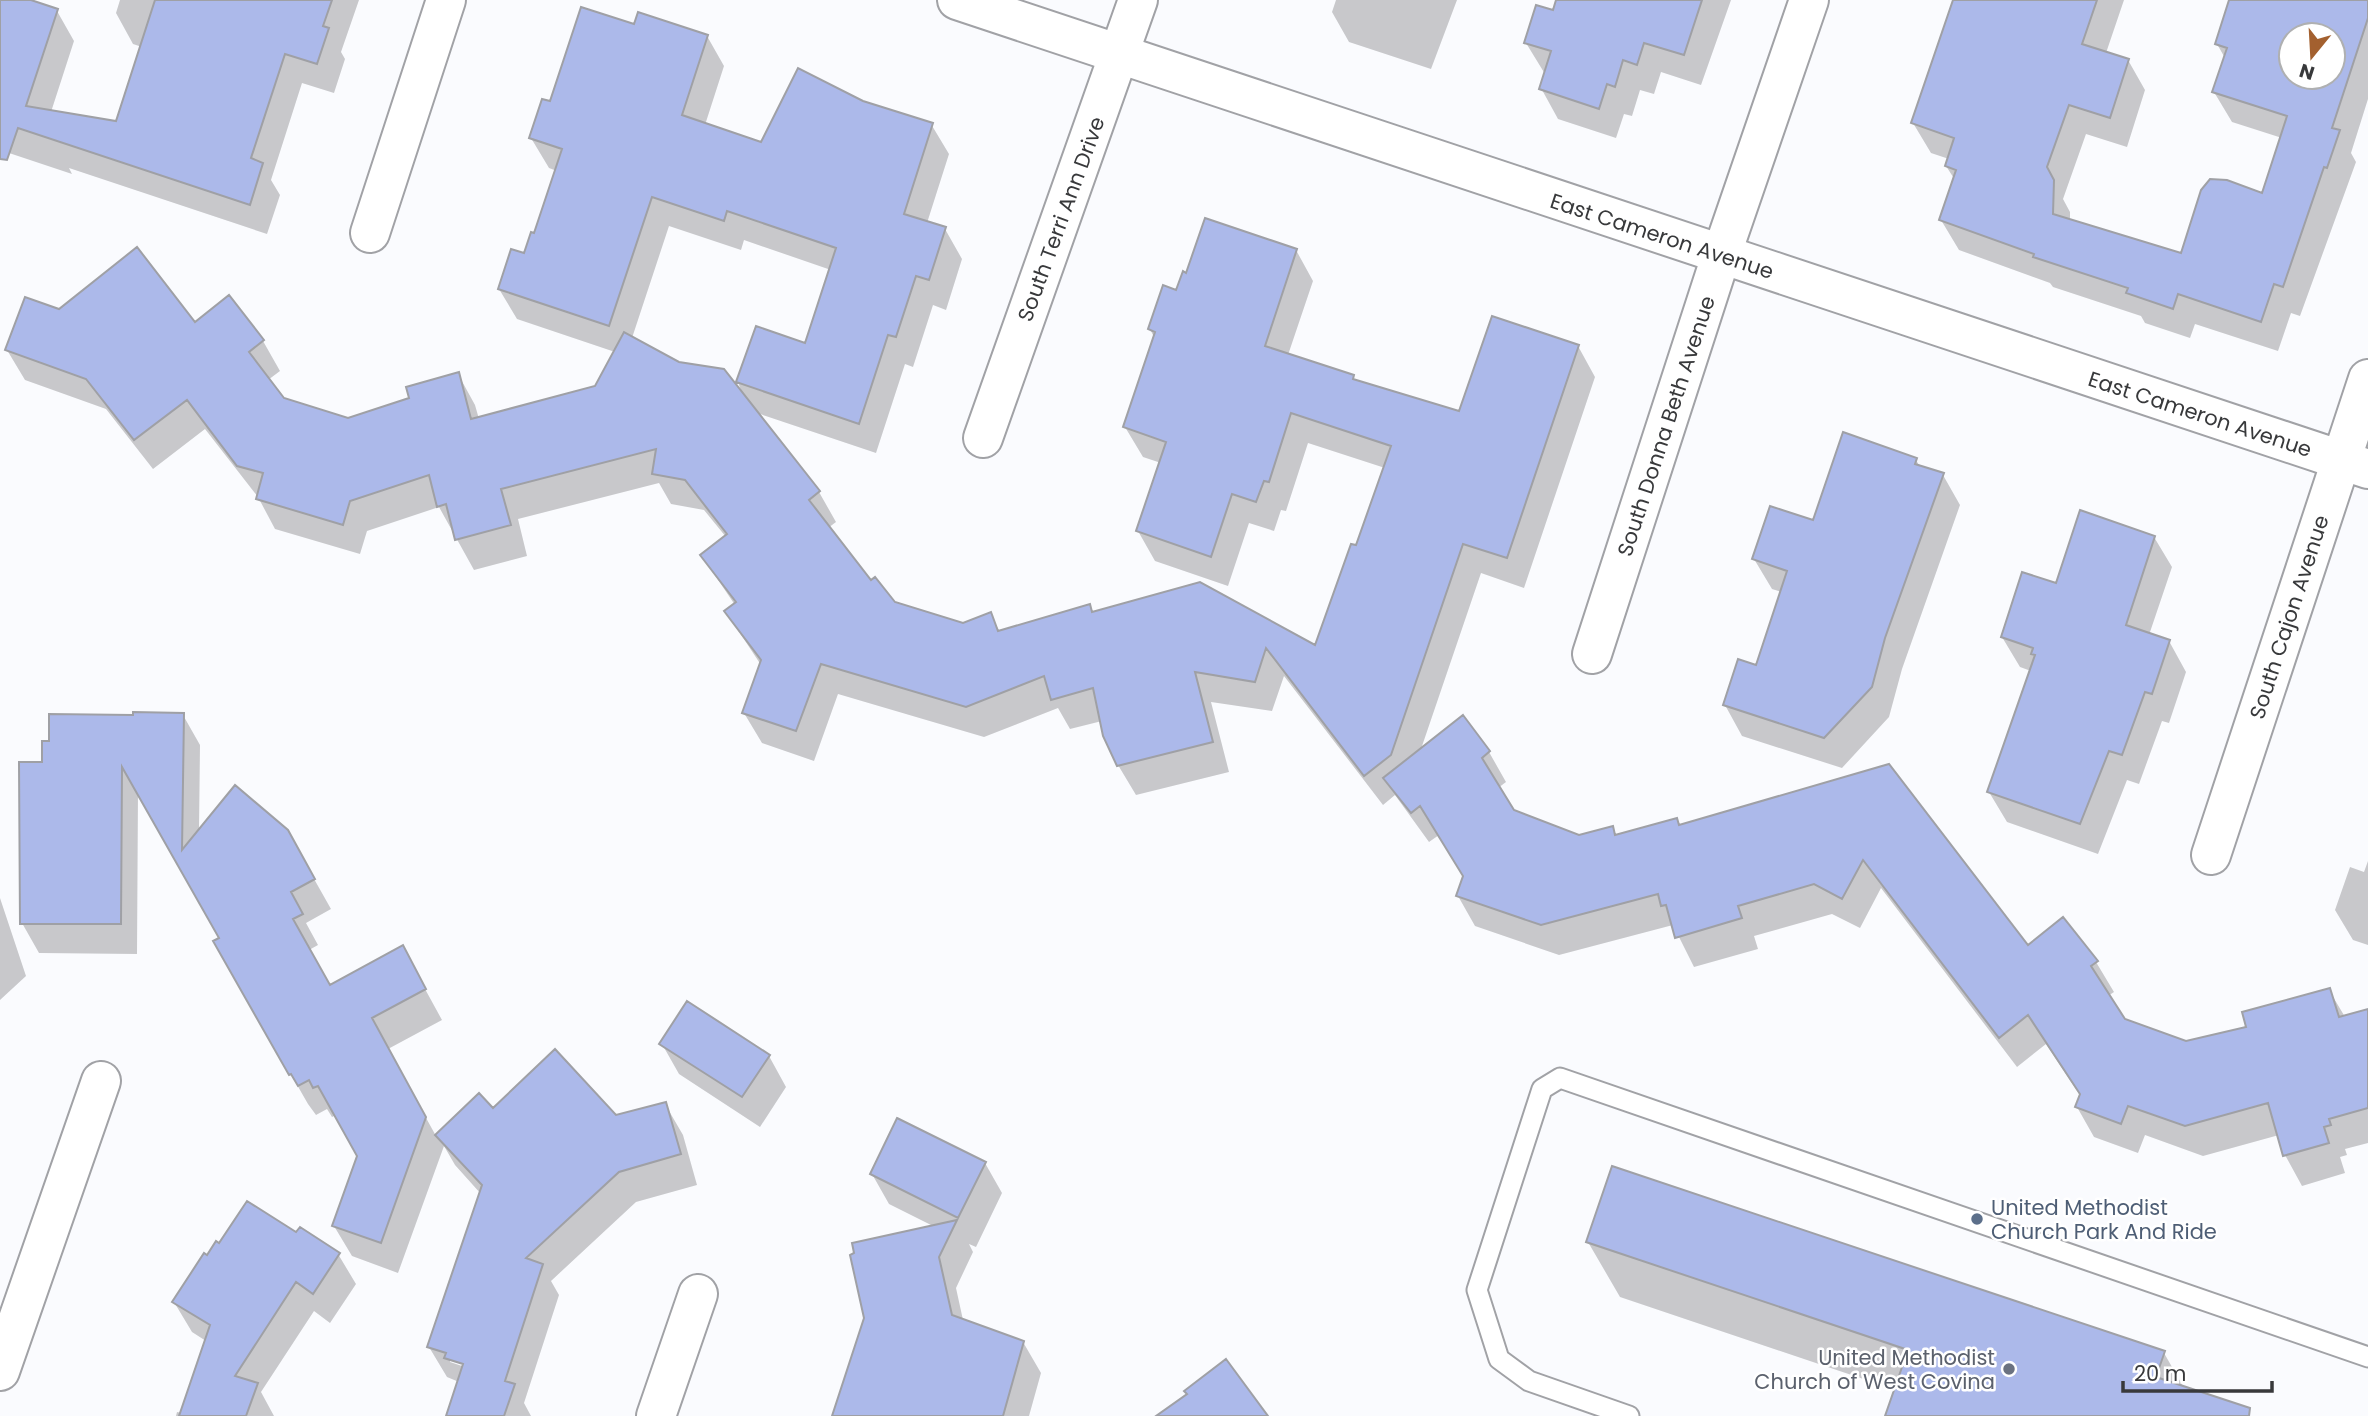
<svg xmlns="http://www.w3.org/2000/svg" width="2368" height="1416" viewBox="0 0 2368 1416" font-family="Poppins,sans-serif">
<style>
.shadow{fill:#0003;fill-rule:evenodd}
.building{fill:#acb9ea;stroke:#9fa0a5;stroke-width:2;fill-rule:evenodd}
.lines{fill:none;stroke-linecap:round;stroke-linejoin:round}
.service-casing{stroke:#a1a2a6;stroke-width:23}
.minor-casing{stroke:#a1a2a6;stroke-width:42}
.secondary-casing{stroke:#a1a2a6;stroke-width:42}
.service{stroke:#fff;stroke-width:19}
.minor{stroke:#fff;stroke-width:38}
.secondary{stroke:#fff;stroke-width:38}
.service-dot{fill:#5c6f8a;stroke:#fff;stroke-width:2.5}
.worship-dot{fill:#6b7280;stroke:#fff;stroke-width:2.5}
.labels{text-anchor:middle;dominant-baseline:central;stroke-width:5;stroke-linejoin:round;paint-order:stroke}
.street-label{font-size:21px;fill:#38393b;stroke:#fff}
.service-label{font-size:21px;fill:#4e5e75;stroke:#fff;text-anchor:start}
.worship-label{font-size:21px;fill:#5b616d;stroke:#fff;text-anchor:end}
</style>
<rect width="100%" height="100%" fill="#fafbfe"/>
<!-- shadow -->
<path class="shadow" d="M 0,0 L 25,0 L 57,11 L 74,41 L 51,112 L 117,122 L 142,47 L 133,44 L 116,13 L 120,0 L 359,0 L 341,52 L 345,59 L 334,93 L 302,83 L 271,180 L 280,195 L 267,234 L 69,168 L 72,174 L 0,150 Z
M 1336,0 L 1457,0 L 1431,69 L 1349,42 L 1332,12 Z
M 1558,0 L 1731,0 L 1701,85 L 1661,72 L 1654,94 L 1640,90 L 1632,116 L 1624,114 L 1616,138 L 1558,119 L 1541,88 L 1545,74 L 1526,43 L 1554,12 Z
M 1952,0 L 2124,0 L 2106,53 L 2128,60 L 2145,90 L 2127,147 L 2086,134 L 2063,199 L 2070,212 L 2070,221 L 2182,255 L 2264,195 L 2282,138 L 2232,122 L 2214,92 L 2225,58 L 2217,44 L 2231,0 L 2368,0 L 2368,99 L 2351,153 L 2356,162 L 2300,316 L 2291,313 L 2278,351 L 2195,324 L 2190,338 L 2145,323 L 2141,316 L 2053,287 L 2050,283 L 1959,250 L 1941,220 L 1955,180 L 1946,166 L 1949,159 L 1931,153 L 1913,123 L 1954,4 ZM 2291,35 L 2333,35 L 2333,77 L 2291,77 Z
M 635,26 L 707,36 L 724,66 L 705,125 L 762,144 L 863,103 L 931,124 L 949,154 L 927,223 L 945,229 L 962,259 L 946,310 L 933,305 L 913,367 L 905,364 L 876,453 L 757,413 L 819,492 L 836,522 L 828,528 L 871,582 L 894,604 L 963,625 L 990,615 L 1000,632 L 1093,614 L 1316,648 L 1385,468 L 1308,443 L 1286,511 L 1281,510 L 1274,531 L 1249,523 L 1228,586 L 1155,561 L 1138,531 L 1161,463 L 1143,457 L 1125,427 L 1155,339 L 1150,329 L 1178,292 L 1296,250 L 1313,281 L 1288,355 L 1353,376 L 1356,382 L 1460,413 L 1578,346 L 1595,377 L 1524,588 L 1481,573 L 1420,752 L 1463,718 L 1489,752 L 1506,782 L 1498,788 L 1513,812 L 1578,837 L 1612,828 L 1617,836 L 1676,820 L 1680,827 L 1888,766 L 2028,948 L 2096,962 L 2114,992 L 2108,996 L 2123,1021 L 2186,1043 L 2248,1028 L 2329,990 L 2345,1017 L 2368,1011 L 2368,1143 L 2345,1149 L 2347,1155 L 2340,1157 L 2345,1173 L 2302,1186 L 2285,1155 L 2279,1135 L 2203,1156 L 2145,1135 L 2138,1153 L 2094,1137 L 2077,1107 L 2081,1097 L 2046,1044 L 2017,1067 L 1881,888 L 1860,928 L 1832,914 L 1754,936 L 1758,949 L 1694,967 L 1673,925 L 1559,955 L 1475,926 L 1458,896 L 1464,877 L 1439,835 L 1429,842 L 1395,795 L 1383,805 L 1284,676 L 1272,711 L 1211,702 L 1229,772 L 1136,795 L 1118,765 L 1102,721 L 1070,729 L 1058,708 L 984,737 L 838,694 L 814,761 L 762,743 L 744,713 L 761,665 L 726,612 L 735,605 L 702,556 L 726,537 L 704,510 L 671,504 L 659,483 L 518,519 L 527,556 L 474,570 L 439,507 L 367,531 L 360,554 L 275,529 L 258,497 L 205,429 L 153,469 L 106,409 L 25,380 L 7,350 L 59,311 L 195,324 L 263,341 L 280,371 L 268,380 L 283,400 L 348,420 L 411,399 L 458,374 L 475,405 L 479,419 L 597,388 L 615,352 L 517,319 L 499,289 L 525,255 L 535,235 L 557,171 L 549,168 L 531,138 L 551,103 ZM 669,226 L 741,250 L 744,240 L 831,270 L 806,345 L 738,382 L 743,396 L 632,338 Z
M 1916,460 L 1920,467 L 1943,475 L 1960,505 L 1902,669 L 1889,717 L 1842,768 L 1742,736 L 1725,705 L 1757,667 L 1782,592 L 1772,589 L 1754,559 Z
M 2154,537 L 2172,567 L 2149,635 L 2169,641 L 2186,672 L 2169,723 L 2162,721 L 2139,784 L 2127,780 L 2098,854 L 2007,822 L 1989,792 L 2031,671 L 2020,667 L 2002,637 L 2057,586 Z
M 183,715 L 200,745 L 199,832 L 287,831 L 331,909 L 306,923 L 318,945 L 309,950 L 330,987 L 419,978 L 442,1020 L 388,1049 L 436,1136 L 479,1096 L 492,1110 L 615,1117 L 665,1104 L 683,1135 L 697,1185 L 636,1202 L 551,1281 L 559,1295 L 524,1403 L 531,1416 L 447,1416 L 459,1382 L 447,1377 L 429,1347 L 481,1194 L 455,1165 L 444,1146 L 398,1273 L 352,1256 L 334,1226 L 359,1156 L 336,1115 L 332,1117 L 327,1109 L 316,1115 L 308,1104 L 215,942 L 221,938 L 138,792 L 137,954 L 39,953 L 22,923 L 44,764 ZM 450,1358 L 472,1365 L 471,1369 L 450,1362 Z
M 2368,861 L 2368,945 L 2353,940 L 2335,910 L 2350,867 L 2364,872 Z
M 0,898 L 26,976 L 0,1000 Z
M 688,1004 L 769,1056 L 786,1087 L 760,1127 L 679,1074 L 662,1044 Z
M 985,1163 L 1002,1193 L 976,1247 L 969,1244 L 973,1252 L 956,1288 L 963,1320 L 1023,1342 L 1041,1373 L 1029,1416 L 834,1416 L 935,1227 L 889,1204 L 872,1174 Z
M 296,1235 L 338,1254 L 356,1284 L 330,1323 L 314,1311 L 261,1392 L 274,1416 L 176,1416 L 177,1412 L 182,1413 L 206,1341 L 192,1332 L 174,1302 L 207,1257 Z
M 1588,1242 L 2164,1353 L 2184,1388 L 2223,1416 L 1887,1416 L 1896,1390 L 1620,1297 Z"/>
<!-- building -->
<path class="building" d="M 0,0 L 31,0 L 58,9 L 26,106 L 116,121 L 155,0 L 332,0 L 323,26 L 329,28 L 317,64 L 285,54 L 251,158 L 263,163 L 250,205 L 18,128 L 7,160 L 0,159 Z
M 1556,0 L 1702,0 L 1684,55 L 1644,43 L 1637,65 L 1623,60 L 1615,87 L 1607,84 L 1599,109 L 1539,89 L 1551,51 L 1524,43 L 1536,5 L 1553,10 Z
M 1953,0 L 2097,0 L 2082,44 L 2129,59 L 2110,118 L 2069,105 L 2047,167 L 2054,180 L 2053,214 L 2181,253 L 2201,190 L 2210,179 L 2227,180 L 2262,193 L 2287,116 L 2212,92 L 2227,48 L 2215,44 L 2229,0 L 2368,0 L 2368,18 L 2332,128 L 2340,130 L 2327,168 L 2324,167 L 2283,287 L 2274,284 L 2261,322 L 2178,294 L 2173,309 L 2126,293 L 2128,288 L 2033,257 L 2034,254 L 1939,220 L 1956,170 L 1945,166 L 1954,138 L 1911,123 ZM 2291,35 L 2333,35 L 2333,77 L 2291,77 Z
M 581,7 L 634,24 L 638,12 L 708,35 L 682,115 L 761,142 L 798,68 L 863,101 L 933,123 L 904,214 L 946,227 L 929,280 L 916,276 L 896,337 L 888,335 L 859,424 L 736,382 L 756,326 L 805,343 L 836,248 L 727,211 L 724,221 L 652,197 L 609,326 L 498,289 L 511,249 L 524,253 L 531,232 L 534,233 L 562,149 L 529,138 L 542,99 L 550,101 Z
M 1205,218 L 1297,249 L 1265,346 L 1354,375 L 1353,379 L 1459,411 L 1492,316 L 1579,345 L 1507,558 L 1463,544 L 1391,755 L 1364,776 L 1266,648 L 1255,682 L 1195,672 L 1213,742 L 1117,766 L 1103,736 L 1093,688 L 1051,700 L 1044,676 L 966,707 L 821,664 L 796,731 L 742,713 L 761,660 L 724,611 L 736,602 L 700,555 L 727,534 L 685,480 L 652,474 L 656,449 L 501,489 L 511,525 L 455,540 L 446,504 L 437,507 L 429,475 L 350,501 L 343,525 L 256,499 L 263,473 L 237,466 L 187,400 L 134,440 L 86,379 L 5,350 L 25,297 L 59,309 L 137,247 L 195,322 L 229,295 L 264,340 L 249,352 L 284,398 L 348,418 L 409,398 L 406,387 L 459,372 L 471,419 L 595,386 L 624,332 L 679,362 L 724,369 L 820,491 L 809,500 L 871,580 L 875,577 L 895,602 L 963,623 L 991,612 L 998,631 L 1090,604 L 1092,612 L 1200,582 L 1315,645 L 1351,544 L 1356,545 L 1391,446 L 1291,413 L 1269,482 L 1264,481 L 1256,502 L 1232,494 L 1211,557 L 1136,531 L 1166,442 L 1123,427 L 1155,332 L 1148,329 L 1163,285 L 1176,290 L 1183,271 L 1186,273 Z
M 1843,432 L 1917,458 L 1915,464 L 1944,473 L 1885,638 L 1872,687 L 1824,738 L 1723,705 L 1738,659 L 1756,665 L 1787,571 L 1752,559 L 1770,506 L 1813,520 Z
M 2080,510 L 2155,536 L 2126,625 L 2170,640 L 2152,694 L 2145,692 L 2122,755 L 2109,751 L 2080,824 L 1987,792 L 2035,655 L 2031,654 L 2033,648 L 2001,637 L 2022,572 L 2056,583 Z
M 133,712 L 184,713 L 182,850 L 235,785 L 288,830 L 315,879 L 291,892 L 303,914 L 293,919 L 330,985 L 403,945 L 426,989 L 372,1018 L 426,1117 L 381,1243 L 332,1226 L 357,1156 L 318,1086 L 313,1088 L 309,1080 L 298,1086 L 291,1074 L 289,1075 L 213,941 L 219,938 L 122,767 L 121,924 L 20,924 L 19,762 L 42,762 L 42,741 L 49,741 L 49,714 L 133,715 Z
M 1463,715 L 1490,751 L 1482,758 L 1514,810 L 1579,835 L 1613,826 L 1615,835 L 1677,818 L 1679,825 L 1889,764 L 2028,945 L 2063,917 L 2098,961 L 2091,966 L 2125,1019 L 2186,1041 L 2246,1027 L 2242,1012 L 2330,988 L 2339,1017 L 2368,1009 L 2368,1108 L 2329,1119 L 2331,1125 L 2324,1127 L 2329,1143 L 2283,1156 L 2268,1103 L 2185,1126 L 2128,1106 L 2121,1124 L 2075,1107 L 2080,1094 L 2028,1015 L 1999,1038 L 1863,860 L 1842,899 L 1814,884 L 1738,906 L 1742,918 L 1675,938 L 1666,905 L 1661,906 L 1658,894 L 1541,925 L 1456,896 L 1463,876 L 1420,806 L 1411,813 L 1383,778 Z
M 687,1001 L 770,1055 L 742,1097 L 659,1044 Z
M 555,1049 L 616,1115 L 666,1102 L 681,1154 L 619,1172 L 526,1258 L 543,1264 L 505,1381 L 515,1384 L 504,1416 L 446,1416 L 463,1364 L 444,1358 L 446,1353 L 427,1347 L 482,1185 L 435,1135 L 479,1093 L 493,1108 Z
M 897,1118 L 986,1162 L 958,1218 L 870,1174 Z
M 1612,1166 L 2165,1351 L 2156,1377 L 2250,1408 L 2249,1416 L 1885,1416 L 1908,1350 L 1586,1242 Z
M 247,1201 L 296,1232 L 300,1227 L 340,1253 L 313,1294 L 296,1282 L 235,1376 L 258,1383 L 246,1416 L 179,1416 L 210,1325 L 172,1302 L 204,1253 L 207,1255 L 216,1241 L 219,1243 Z
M 957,1220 L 939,1257 L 952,1315 L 1024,1341 L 1003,1416 L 832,1416 L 864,1318 L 850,1255 L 854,1253 L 852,1243 Z
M 1226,1359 L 1268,1416 L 1156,1416 L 1187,1394 L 1184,1391 Z"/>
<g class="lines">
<!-- service casing -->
<g class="service-casing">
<path id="service" d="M 1629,1416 L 1529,1381 L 1499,1359 L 1477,1290 L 1542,1089 L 1560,1078 L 2368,1357"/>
</g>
<!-- minor casing -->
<g class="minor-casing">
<path id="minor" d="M 370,233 L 446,0
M 983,438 L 1138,0
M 1592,654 L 1721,256 L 1809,0
M 2211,855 L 2368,379
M 0,1371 L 101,1081
M 656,1416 L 698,1294"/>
</g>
<!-- secondary casing -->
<g class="secondary-casing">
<path id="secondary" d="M 957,0 L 2368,469"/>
</g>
<!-- service -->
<use href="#service" class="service"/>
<!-- minor -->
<use href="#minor" class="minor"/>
<!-- secondary -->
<use href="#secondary" class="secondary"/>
</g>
<!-- markers -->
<circle class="service-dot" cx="1977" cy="1219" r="7"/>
<circle class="worship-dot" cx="2009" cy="1369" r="7"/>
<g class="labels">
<!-- street labels -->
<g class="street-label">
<text transform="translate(1061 219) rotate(-70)">South Terri Ann Drive</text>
<text transform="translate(1662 236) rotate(18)">East Cameron Avenue</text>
<text transform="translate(2200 414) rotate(18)">East Cameron Avenue</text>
<text transform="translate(1666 426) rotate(-72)">South Donna Beth Avenue</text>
<text transform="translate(2289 617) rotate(-72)">South Cajon Avenue</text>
</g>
<!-- service labels -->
<g class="service-label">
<text x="1991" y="1207">United Methodist<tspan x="1991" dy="24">Church Park And Ride</tspan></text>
</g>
<!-- worship labels -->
<g class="worship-label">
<text x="1995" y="1357">United Methodist<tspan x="1995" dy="24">Church of West Covina</tspan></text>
</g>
</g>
<!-- north arrow -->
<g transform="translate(2312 56) rotate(198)"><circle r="33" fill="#ffffff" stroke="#afb0b1" stroke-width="2"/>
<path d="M0-5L12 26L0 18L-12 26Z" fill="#a3602f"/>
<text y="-10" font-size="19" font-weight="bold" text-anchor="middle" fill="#38393b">N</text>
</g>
<!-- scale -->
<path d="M2123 1381v10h149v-10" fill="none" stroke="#38393b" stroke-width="3.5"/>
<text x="2134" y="1381" font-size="21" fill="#38393b" stroke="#ffffff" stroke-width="5" paint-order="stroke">20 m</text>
</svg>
